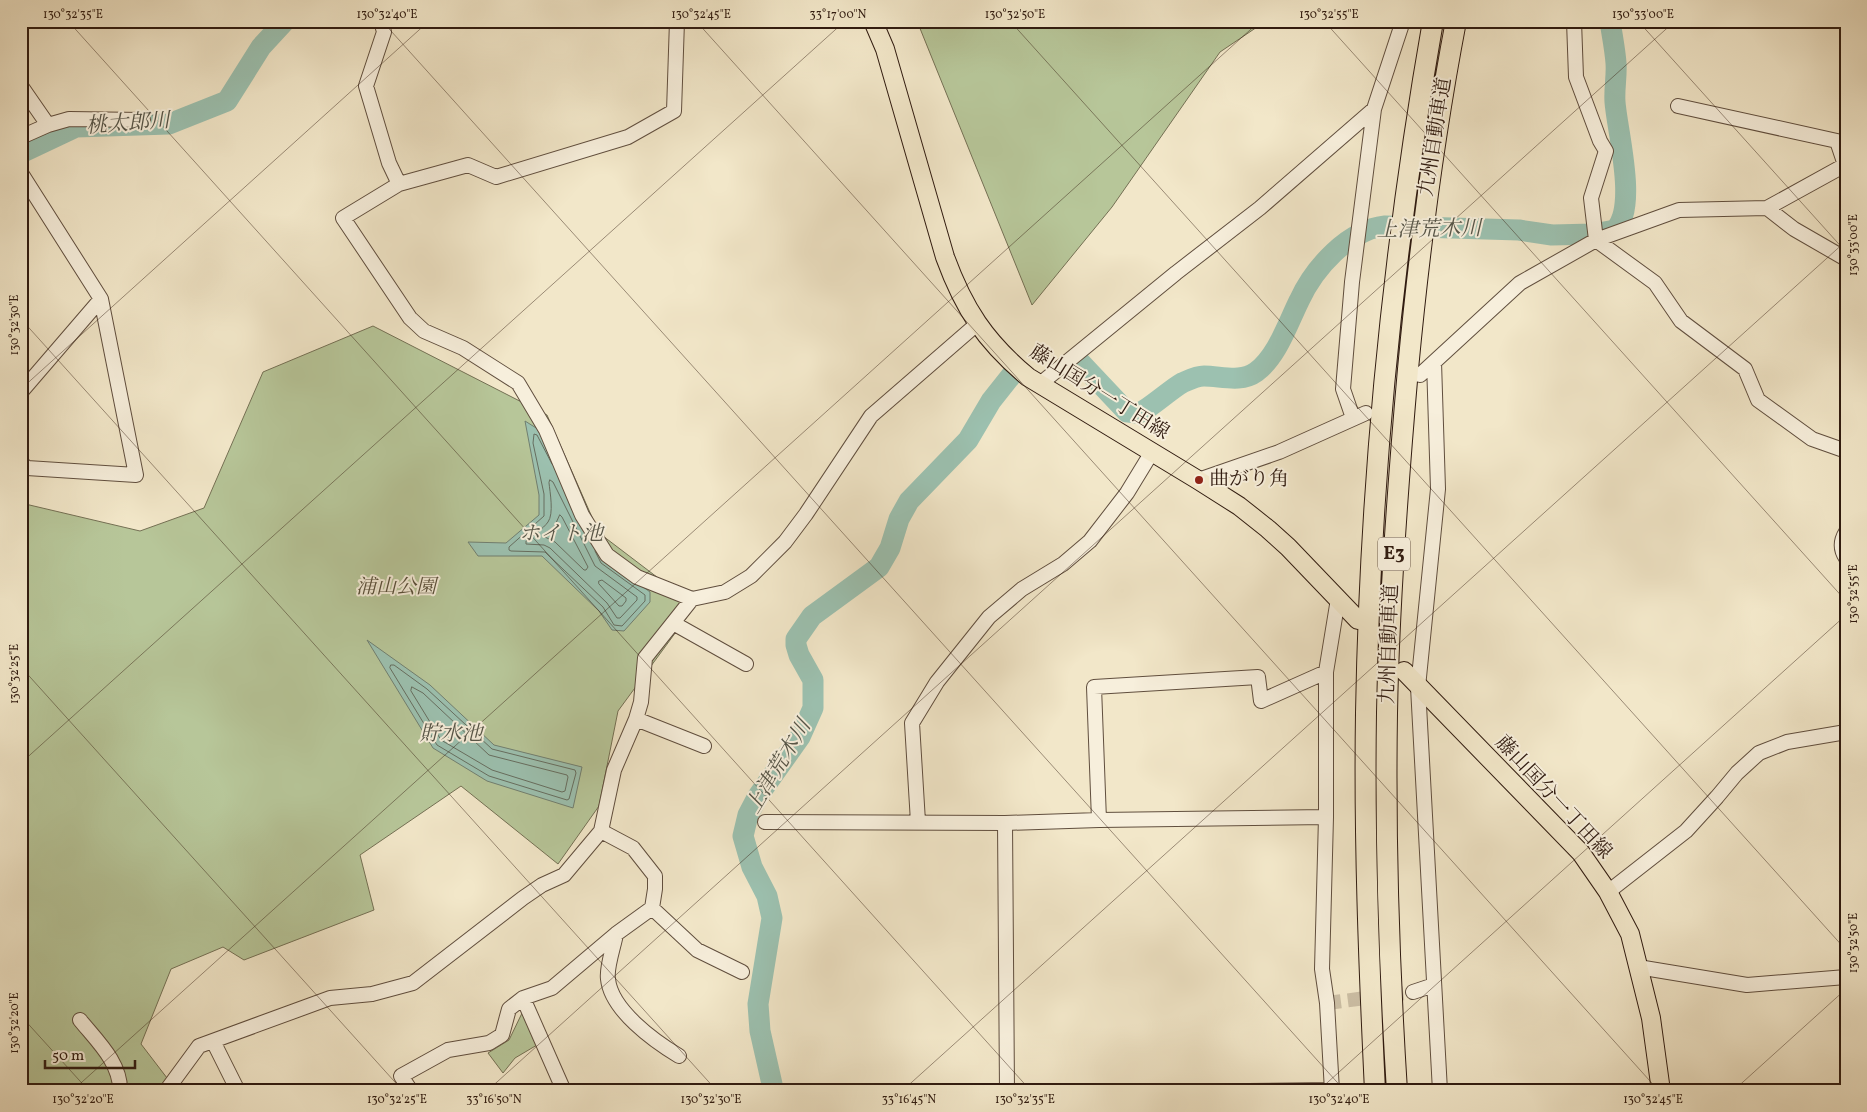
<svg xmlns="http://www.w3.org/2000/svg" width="1867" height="1112" viewBox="0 0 1867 1112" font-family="Vollkorn,'Noto Serif JP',serif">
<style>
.green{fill:#b7c699;stroke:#747054}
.water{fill:#9cc1b0;stroke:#717f70}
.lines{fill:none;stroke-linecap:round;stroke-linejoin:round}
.shore{stroke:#666e60;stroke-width:1}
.river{stroke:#9cc1b0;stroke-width:21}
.minor-tunnel{stroke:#cbbea4;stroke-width:14;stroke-dasharray:14 7;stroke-linecap:butt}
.minor-casing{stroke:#604e3e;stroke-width:16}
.major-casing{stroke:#301b10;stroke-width:20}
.highway-casing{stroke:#301b10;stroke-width:22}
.minor{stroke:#f7efdc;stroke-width:14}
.major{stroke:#f2e7c9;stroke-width:18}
.highway{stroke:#f2e7c9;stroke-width:20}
.ticks{fill:none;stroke:#301b10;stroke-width:1;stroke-opacity:0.45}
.poi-dot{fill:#8f2418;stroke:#f7efdc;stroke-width:2}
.labels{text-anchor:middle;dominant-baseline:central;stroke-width:4;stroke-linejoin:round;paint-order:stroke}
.shield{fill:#f7efdc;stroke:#6c5b4d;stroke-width:1}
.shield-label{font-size:19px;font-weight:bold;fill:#301b10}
.street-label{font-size:20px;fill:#301b10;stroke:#f7efdc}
.poi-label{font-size:20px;fill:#301b10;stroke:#f7efdc;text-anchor:start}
.park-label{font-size:20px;font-style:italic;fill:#584e39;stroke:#f7efdc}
.water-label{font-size:21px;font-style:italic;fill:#565548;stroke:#f7efdc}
.neatline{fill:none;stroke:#301b10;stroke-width:2}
.ticks-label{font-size:12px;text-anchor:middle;fill:#301b10}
</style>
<rect width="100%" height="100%" fill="#f2e7c9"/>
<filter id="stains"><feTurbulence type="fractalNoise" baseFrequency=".004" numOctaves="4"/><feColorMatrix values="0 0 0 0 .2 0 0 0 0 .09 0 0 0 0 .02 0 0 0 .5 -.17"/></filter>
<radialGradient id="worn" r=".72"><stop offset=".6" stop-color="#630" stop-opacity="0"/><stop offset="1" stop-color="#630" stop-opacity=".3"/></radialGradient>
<!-- green -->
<path class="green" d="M 917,21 L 1262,21 L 1263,23 L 1220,52 L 1112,207 L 1032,305 Z
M 373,326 L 547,415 L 599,533 L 695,606 L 618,711 L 599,806 L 558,864 L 461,786 L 360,855 L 374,910 L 244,960 L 223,947 L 171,969 L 141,1044 L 177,1091 L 21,1091 L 21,503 L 140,531 L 204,508 L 263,372 Z
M 524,1009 L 537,1045 L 515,1058 L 503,1073 L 488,1053 L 509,1040 Z"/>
<!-- water -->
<path class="water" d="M 525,421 L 541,431 L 605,559 L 650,592 L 650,602 L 624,631 L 612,630 L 599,611 L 542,556 L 478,556 L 468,542 L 506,543 L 539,515 L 539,495 Z
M 367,640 L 430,685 L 494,745 L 582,767 L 573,808 L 487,781 L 433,748 Z"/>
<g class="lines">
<!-- shore -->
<path class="shore" d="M 552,464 L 537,435 L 534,434 L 533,443 L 544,494 L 544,516 L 509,547 L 509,550 L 511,551 L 545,552 L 603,607 L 614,625 L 622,626 L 645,601 L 645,595 L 601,563 L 595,551
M 550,480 L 553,482 L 595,566 L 637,597 L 637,600 L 620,618 L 617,618 L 607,603 L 550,548 L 544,545 L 526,544 L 526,541 C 533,535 543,529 548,522 C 554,514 550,492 549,483 Z
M 560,515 L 562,517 L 588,567 L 586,570 L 584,570 L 555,542 L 545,537 L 546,534 L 554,527 Z
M 599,581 L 602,580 L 626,598 L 626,601 L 622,606 L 619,606 L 599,584 Z
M 391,665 L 394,665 L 427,689 L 492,749 L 575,770 L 576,773 L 569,799 L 567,800 L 489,776 L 437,745 L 390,668 Z
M 412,687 L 423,693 L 489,755 L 567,775 L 568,777 L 565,791 L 562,792 L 492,770 L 441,740 L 411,691 Z"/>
<!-- river -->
<path class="river" d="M 21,153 L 76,127 L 169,124 L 227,101 L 261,47 L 285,21
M 1078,360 L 1127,412 C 1130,412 1135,413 1138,413 C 1147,411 1171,389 1182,383 C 1189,380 1196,376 1204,376 C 1221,376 1241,383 1256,372 C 1277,357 1288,323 1299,301 C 1314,268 1348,230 1385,226 L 1519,230 L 1552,235 L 1593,234 L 1615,230 C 1638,207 1617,131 1615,102 C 1614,89 1617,76 1616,63 C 1615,49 1612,35 1610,21
M 772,1091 L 772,1084 L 760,1031 L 758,1004 L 772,918 L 767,896 L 752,867 L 743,836 L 748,815 L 758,796 L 800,737 L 813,708 L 813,680 L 799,655 L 796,645 L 796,639 L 812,616 L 879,567 L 890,548 L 899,519 L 909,501 L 968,440 L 991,401 L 1014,372"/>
<!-- minor-tunnel -->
<path class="minor-tunnel" d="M 1327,1003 L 1413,992"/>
<!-- minor casing -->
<g class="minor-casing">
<path id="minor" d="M 381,21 L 384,32 L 366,86 L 389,163 L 399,184 L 468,165 L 496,177 L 628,137 L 674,111 L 677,21
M 1574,21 L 1576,77 L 1600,141 L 1606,151 L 1591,198 L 1596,240 L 1655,283 L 1681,321 L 1745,369 L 1758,400 L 1812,439 L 1846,451
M 21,86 L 48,125 L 21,137
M 48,125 L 69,119 L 143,120
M 21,173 L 101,299
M 399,184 L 343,218 L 410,318 L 424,331 L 463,348 L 518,383 L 546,430 L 582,515 L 607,555 L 637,577 L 692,599 L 725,592 L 751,576 L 785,542 L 806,514 L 871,416 L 977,324
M 1767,208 L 1794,229 L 1846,259
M 1434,362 L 1438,489 L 1418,687 L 1440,1091
M 1420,375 L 1520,283 L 1596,240 L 1679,210 L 1767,208 L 1845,165 L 1837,141 L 1678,106
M 1040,384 L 1176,273 L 1260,208 L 1374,109
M 21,392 L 101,299 L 136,475 L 27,468 L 21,463
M 1353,418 L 1343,389 L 1352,282 L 1374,109 L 1403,21
M 1198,480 L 1279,452 L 1366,413
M 1846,532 C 1841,540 1840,549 1846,558
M 673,623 L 746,664
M 636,719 L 704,746
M 1099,820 L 1094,687 L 1258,677 L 1261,701 L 1326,672
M 765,822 L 1005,823 L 1099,820 L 1326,817
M 918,822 L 912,723 L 937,682 L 989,617 L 1022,589 L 1063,564 L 1090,541 L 1127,493 L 1152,452
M 1005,823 L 1007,1091
M 1608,892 L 1686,831 L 1717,797 L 1737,773 L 1759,753 L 1787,742 L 1846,732
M 652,908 L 697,950 L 742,972
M 616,934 C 614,946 606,968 608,979 C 611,1010 654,1041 679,1056
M 1638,967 L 1747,985 L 1846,977
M 1413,992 L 1434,985
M 523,998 L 564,1091
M 80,1020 C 97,1041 121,1063 120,1091
M 213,1041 L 238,1091
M 166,1091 L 199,1046 L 330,998 L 372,994 L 413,983 L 523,898 L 542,885 L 564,875 L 601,831 L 614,770 L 636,719 L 641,702 L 645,658 L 692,599
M 411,1091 L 401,1076 L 448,1050 L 489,1043 L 502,1035 L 509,1009 L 523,998 L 552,988 L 616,934 L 652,908 L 655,889 L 655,876 L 633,848 L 601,831
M 1248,1091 L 1332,1090
M 1332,1091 L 1327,1003 L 1322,969 L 1326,817 L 1326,672 L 1338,599"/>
</g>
<!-- major casing -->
<g class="major-casing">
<path id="major" d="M 873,21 L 885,49 L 945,257 C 964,309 985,341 1028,377 L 1198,480 L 1239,506 L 1268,529 L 1288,547 L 1358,620
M 1404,671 L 1581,853 L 1608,892 L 1630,934 L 1651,1018 L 1661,1091"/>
</g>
<!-- highway casing -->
<g class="highway-casing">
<path id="highway" d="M 1375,1091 C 1369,965 1364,839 1366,713 C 1370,482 1393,249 1433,21
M 1397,1091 C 1389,965 1385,839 1387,713 C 1389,598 1398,483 1408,369 C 1419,252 1434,136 1456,21"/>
</g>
<!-- minor -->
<use href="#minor" class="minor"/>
<!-- major -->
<use href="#major" class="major"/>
<!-- highway -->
<use href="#highway" class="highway"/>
</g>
<!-- ticks -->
<path class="ticks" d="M 68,21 L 1031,1091M 382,21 L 1345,1091M 696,21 L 1659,1091M 1010,21 L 1846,950M 1324,21 L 1846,601M 1638,21 L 1846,252M 21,319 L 717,1091M 21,389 L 429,21M 21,667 L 403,1091M 21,763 L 845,21M 21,1016 L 89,1091M 72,1091 L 1260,21M 487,1091 L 1675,21M 902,1091 L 1846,241M 1318,1091 L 1846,615M 1733,1091 L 1846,989"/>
<!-- markers -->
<circle class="poi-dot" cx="1199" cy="480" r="5"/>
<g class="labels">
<!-- shield labels -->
<rect class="shield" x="1378" y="537.5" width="32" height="33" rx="4"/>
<g class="shield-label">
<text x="1394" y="554">E3</text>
</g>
<!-- street labels -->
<g class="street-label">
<text transform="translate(1436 137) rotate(-81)">九州自動車道</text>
<text transform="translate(1099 393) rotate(32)">藤山国分一丁田線</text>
<text transform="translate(1390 644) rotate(-88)">九州自動車道</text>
<text transform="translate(1553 798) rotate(47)">藤山国分一丁田線</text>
</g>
<!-- poi labels -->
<g class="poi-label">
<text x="1209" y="480">曲がり角</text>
</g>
<!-- park labels -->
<g class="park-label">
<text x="396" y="588">浦山公園</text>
</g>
<!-- water labels -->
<g class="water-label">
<text transform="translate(128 124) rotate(-4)">桃太郎川</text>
<text transform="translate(1429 230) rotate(-1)">上津荒木川</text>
<text x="561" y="534">ホイト池</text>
<text x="451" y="734">貯水池</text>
<text transform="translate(779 767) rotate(-59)">上津荒木川</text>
</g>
</g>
<!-- margin -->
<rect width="1867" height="1112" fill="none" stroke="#f2e7c9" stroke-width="55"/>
<!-- scale -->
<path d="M45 1060v8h90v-8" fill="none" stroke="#301b10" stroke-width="2.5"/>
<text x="52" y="1060" font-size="15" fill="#301b10" stroke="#f7efdc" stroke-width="4" paint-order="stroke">50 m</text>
<rect x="28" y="28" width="1812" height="1056" class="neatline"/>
<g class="ticks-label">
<text x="73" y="18">130°32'35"E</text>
<text x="387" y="18">130°32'40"E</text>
<text x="701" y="18">130°32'45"E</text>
<text x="838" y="18">33°17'00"N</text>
<text x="1015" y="18">130°32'50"E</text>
<text x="1329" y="18">130°32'55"E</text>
<text x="1643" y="18">130°33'00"E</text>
<text transform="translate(1853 245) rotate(-90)" y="4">130°33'00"E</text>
<text transform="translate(14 325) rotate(-90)" y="4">130°32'30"E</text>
<text transform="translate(1853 594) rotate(-90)" y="4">130°32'55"E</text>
<text transform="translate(14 674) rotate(-90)" y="4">130°32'25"E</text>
<text transform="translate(1853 943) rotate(-90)" y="4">130°32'50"E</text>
<text transform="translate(14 1023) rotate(-90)" y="4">130°32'20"E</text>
<text x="83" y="1103">130°32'20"E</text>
<text x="397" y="1103">130°32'25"E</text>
<text x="494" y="1103">33°16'50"N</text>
<text x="711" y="1103">130°32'30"E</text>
<text x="909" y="1103">33°16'45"N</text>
<text x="1025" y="1103">130°32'35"E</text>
<text x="1339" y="1103">130°32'40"E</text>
<text x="1653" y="1103">130°32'45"E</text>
</g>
<rect width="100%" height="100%" filter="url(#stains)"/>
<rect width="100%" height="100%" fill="url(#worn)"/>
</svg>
